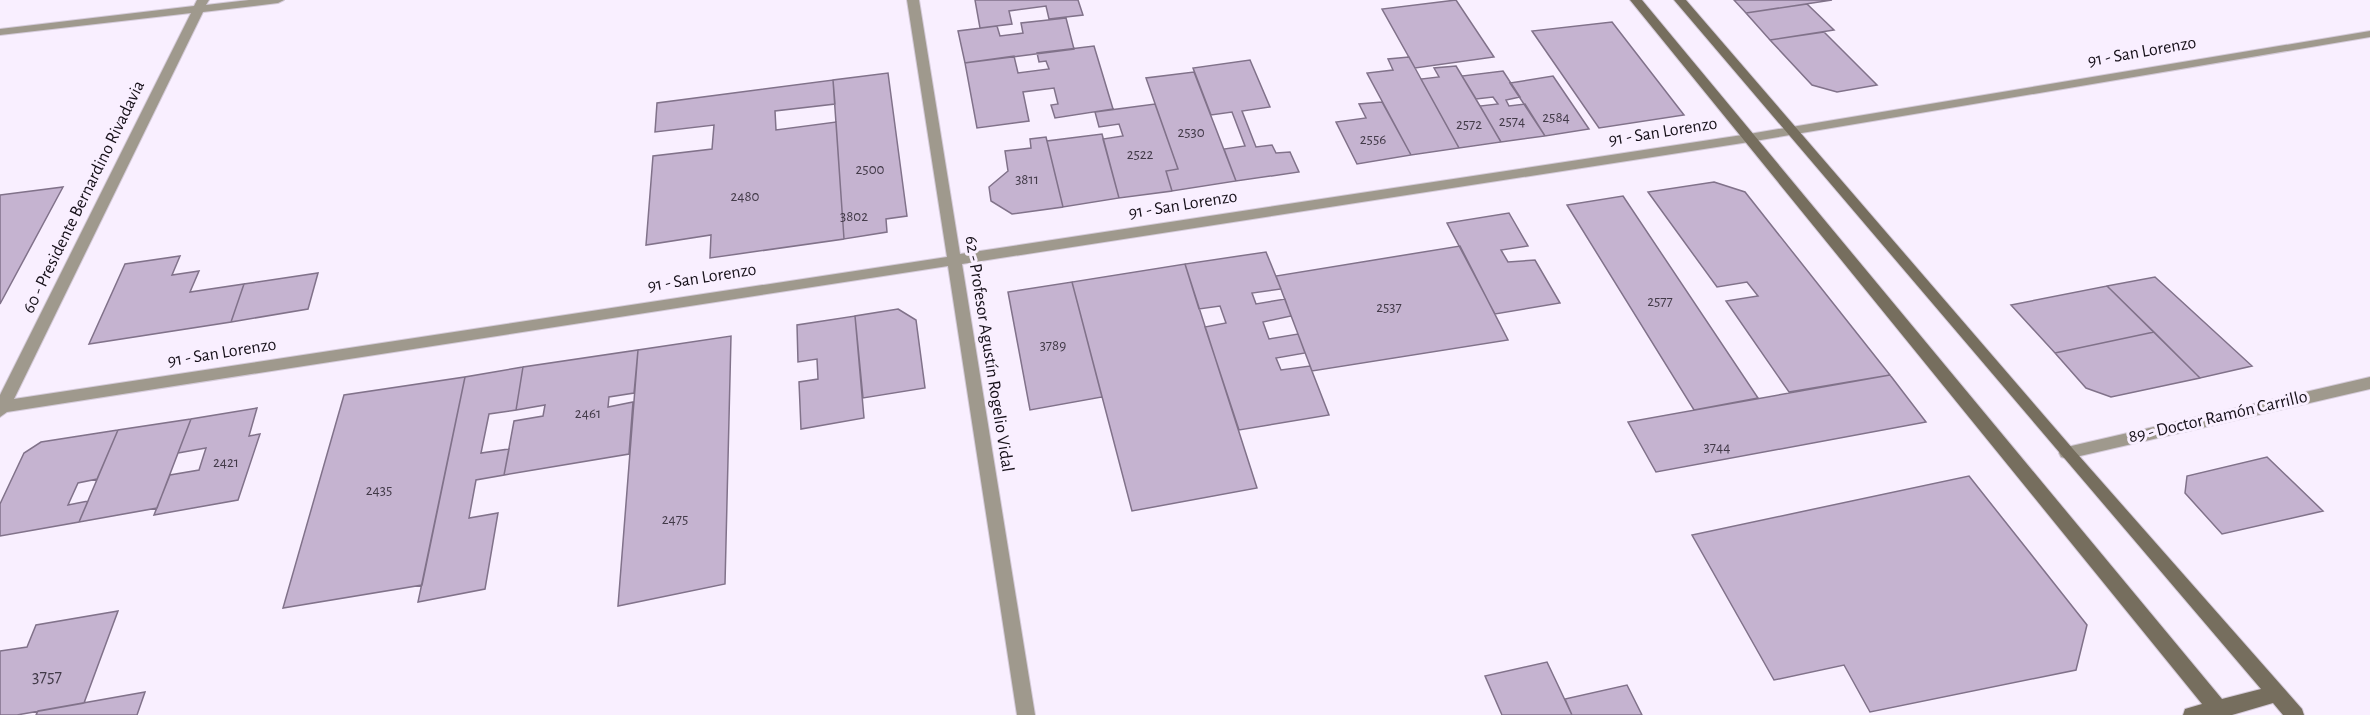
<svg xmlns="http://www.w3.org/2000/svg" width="2370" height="715" viewBox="0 0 2370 715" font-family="'Alegreya Sans',sans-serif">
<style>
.building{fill:#c5b3d0;stroke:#81728a;stroke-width:1.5}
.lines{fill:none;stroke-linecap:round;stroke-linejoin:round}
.street-casing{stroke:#d5cbda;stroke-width:2}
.secondary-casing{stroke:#d5cbda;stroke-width:2}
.street{fill:#9f998d;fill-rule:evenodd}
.secondary{fill:#766e5e;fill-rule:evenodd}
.labels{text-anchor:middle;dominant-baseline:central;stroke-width:6;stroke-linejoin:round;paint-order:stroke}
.number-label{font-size:15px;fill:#423a48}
.street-label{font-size:18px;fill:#17111a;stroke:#f9efff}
.near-number-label{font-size:18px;fill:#423a48}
</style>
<rect width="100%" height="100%" fill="#f9efff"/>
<!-- building -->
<path class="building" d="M 975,0 L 1078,0 L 1083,15 L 1049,19 L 1046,6 L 1009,11 L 1012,24 L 980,28 Z
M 1456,0 L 1494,57 L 1415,68 L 1382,9 Z
M 1734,0 L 1832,0 L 1746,13 Z
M 1807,4 L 1834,30 L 1770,40 L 1746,13 Z
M 1066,18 L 1074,49 L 965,63 L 958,31 L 997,26 L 1000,36 L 1023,33 L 1021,23 Z
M 1612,22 L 1684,115 L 1599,128 L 1532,31 Z
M 1824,32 L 1877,85 L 1837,92 L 1812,85 L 1770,40 Z
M 1094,46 L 1113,109 L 1055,118 L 1051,105 L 1058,104 L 1054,88 L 1023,92 L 1029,121 L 977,128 L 965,63 L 1014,56 L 1018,73 L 1049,69 L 1046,61 L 1039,62 L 1037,53 Z
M 1409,57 L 1421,79 L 1459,148 L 1411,155 L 1367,73 L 1393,70 L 1388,59 Z
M 1250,60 L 1270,107 L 1242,111 L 1256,147 L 1272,145 L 1276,153 L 1290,152 L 1299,172 L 1236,181 L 1224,149 L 1245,146 L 1232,112 L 1211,115 L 1193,68 Z
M 1456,66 L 1480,106 L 1501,142 L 1459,148 L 1421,79 L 1439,77 L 1434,68 Z
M 1503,71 L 1520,97 L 1506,100 L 1509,106 L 1525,104 L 1545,136 L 1501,142 L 1480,106 L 1498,104 L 1493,97 L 1476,99 L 1462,76 Z
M 1194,72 L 1236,181 L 1172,191 L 1166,171 L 1178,169 L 1146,78 Z
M 888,73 L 907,216 L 886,219 L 887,232 L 844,239 L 833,80 Z
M 1553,76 L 1589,129 L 1545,136 L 1510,83 Z
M 833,80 L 835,104 L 775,111 L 776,130 L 836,122 L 844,239 L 710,258 L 711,235 L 646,245 L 653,156 L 712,149 L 714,125 L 655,132 L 657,103 Z
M 1382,102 L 1411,155 L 1357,164 L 1336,122 L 1366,118 L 1359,104 Z
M 1155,104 L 1178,169 L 1166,171 L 1172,191 L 1119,198 L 1103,139 L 1123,136 L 1119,124 L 1099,127 L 1095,112 Z
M 1102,134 L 1119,198 L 1063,207 L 1047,141 Z
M 1046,137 L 1063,207 L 1012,214 L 991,201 L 989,187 L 1008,171 L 1005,151 L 1031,148 L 1030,139 Z
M 1714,182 L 1745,192 L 1890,375 L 1789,392 L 1726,301 L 1758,296 L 1747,282 L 1717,287 L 1648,192 Z
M 63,187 L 0,304 L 0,195 Z
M 1623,196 L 1758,398 L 1694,410 L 1567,205 Z
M 1509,213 L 1528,246 L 1501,250 L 1508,262 L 1535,260 L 1560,303 L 1495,314 L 1447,223 Z
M 1460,246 L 1508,340 L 1312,371 L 1276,276 Z
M 1266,252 L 1281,289 L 1252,293 L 1256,304 L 1285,299 L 1291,316 L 1263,322 L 1269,339 L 1298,334 L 1305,353 L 1276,358 L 1281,370 L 1310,366 L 1329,415 L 1239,430 L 1205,327 L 1226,323 L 1220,306 L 1199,309 L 1185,264 Z
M 180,256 L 172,275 L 199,271 L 190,292 L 244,284 L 231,322 L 89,344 L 125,264 Z
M 1185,264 L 1257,488 L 1132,511 L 1072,282 Z
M 318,273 L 308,309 L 231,322 L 244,284 Z
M 2155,277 L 2252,366 L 2200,378 L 2107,286 Z
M 1072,282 L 1102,397 L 1030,410 L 1008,292 Z
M 2107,286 L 2154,332 L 2055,353 L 2011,305 Z
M 898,309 L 916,320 L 925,388 L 863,398 L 855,316 Z
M 855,316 L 864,418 L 801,429 L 799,382 L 818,379 L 817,359 L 798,362 L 797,325 Z
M 2154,332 L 2200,378 L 2111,397 L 2086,388 L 2055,353 Z
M 731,336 L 725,584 L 618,606 L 638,350 Z
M 638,350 L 634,393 L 609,397 L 608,407 L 633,402 L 629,454 L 504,475 L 514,421 L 543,416 L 545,405 L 516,410 L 523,367 Z
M 523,367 L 516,410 L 489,414 L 481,453 L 509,449 L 504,475 L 476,480 L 469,518 L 498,513 L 485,589 L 418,602 L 465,377 Z
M 1890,375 L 1926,422 L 1656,472 L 1628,422 Z
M 465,377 L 422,585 L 283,608 L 344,395 Z
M 257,408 L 249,436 L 260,434 L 238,500 L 154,515 L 170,475 L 199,470 L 206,448 L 178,453 L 191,419 Z
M 191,419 L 157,508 L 79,522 L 118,430 Z
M 118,430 L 97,479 L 78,483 L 68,505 L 88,501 L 79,522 L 0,536 L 0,504 L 24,453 L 41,442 Z
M 2267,457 L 2323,511 L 2222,534 L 2185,493 L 2187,476 Z
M 1969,476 L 2087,625 L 2076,670 L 1870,712 L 1844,665 L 1774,680 L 1692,535 Z
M 118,611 L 84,703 L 17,715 L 0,715 L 0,651 L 27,647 L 36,625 Z
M 1547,662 L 1572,715 L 1502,715 L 1485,676 Z
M 1627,685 L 1642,715 L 1572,715 L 1565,699 Z
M 145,692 L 137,715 L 36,715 L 38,711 Z"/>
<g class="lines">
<!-- street casing -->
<g class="street-casing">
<path id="street" d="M 197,0 L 209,0 L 206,5 L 249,0 L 284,0 L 278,3 L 203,12 L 14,399 L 947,257 L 907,0 L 919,0 L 960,254 L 1749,134 L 2370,31 L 2370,37 L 1749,142 L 962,264 L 1035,715 L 1017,715 L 948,266 L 7,412 L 0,417 L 0,395 L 191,13 L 0,35 L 0,29 L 194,6 Z
M 2370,377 L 2370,389 L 2067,459 L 2061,457 L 2059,453 L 2061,449 L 2067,447 Z"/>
</g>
<!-- secondary casing -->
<g class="secondary-casing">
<path id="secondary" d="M 1630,0 L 1642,0 L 2222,699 L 2261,689 L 1674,0 L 1686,0 L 2073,449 L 2302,709 L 2304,715 L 2283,715 L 2273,703 L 2232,715 L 2183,715 L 2185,709 L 2202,704 Z"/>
</g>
<!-- street -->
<use href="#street" class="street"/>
<!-- secondary -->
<use href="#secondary" class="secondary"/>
</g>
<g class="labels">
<!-- number labels -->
<g class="number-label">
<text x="1556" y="117">2584</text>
<text x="1512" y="121">2574</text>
<text x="1469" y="124">2572</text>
<text x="1191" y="132">2530</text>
<text x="1373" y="139">2556</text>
<text x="1140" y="154">2522</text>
<text x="870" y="169">2500</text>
<text x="1027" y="179">3811</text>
<text x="745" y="196">2480</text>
<text x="854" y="216">3802</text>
<text x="1660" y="301">2577</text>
<text x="1389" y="307">2537</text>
<text x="1053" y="345">3789</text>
<text x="588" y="413">2461</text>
<text x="1717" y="447">3744</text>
<text x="226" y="462">2421</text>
<text x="379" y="490">2435</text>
<text x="675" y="519">2475</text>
</g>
<!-- street labels -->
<g class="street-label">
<text transform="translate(2142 52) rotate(-10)">91 - San Lorenzo</text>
<text transform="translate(1663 132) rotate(-9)">91 - San Lorenzo</text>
<text transform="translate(84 197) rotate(-64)">60 - Presidente Bernardino Rivadavia</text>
<text transform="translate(1183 205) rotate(-9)">91 - San Lorenzo</text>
<text transform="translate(702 278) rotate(-9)">91 - San Lorenzo</text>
<text transform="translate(222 353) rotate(-9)">91 - San Lorenzo</text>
<text transform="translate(989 354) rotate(81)">62 - Profesor Agustín Rogelio Vidal</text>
<text transform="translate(2218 417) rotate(-13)">89 - Doctor Ramón Carrillo</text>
</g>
<!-- near-number labels -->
<g class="near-number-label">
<text x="47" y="677">3757</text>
</g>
</g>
</svg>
